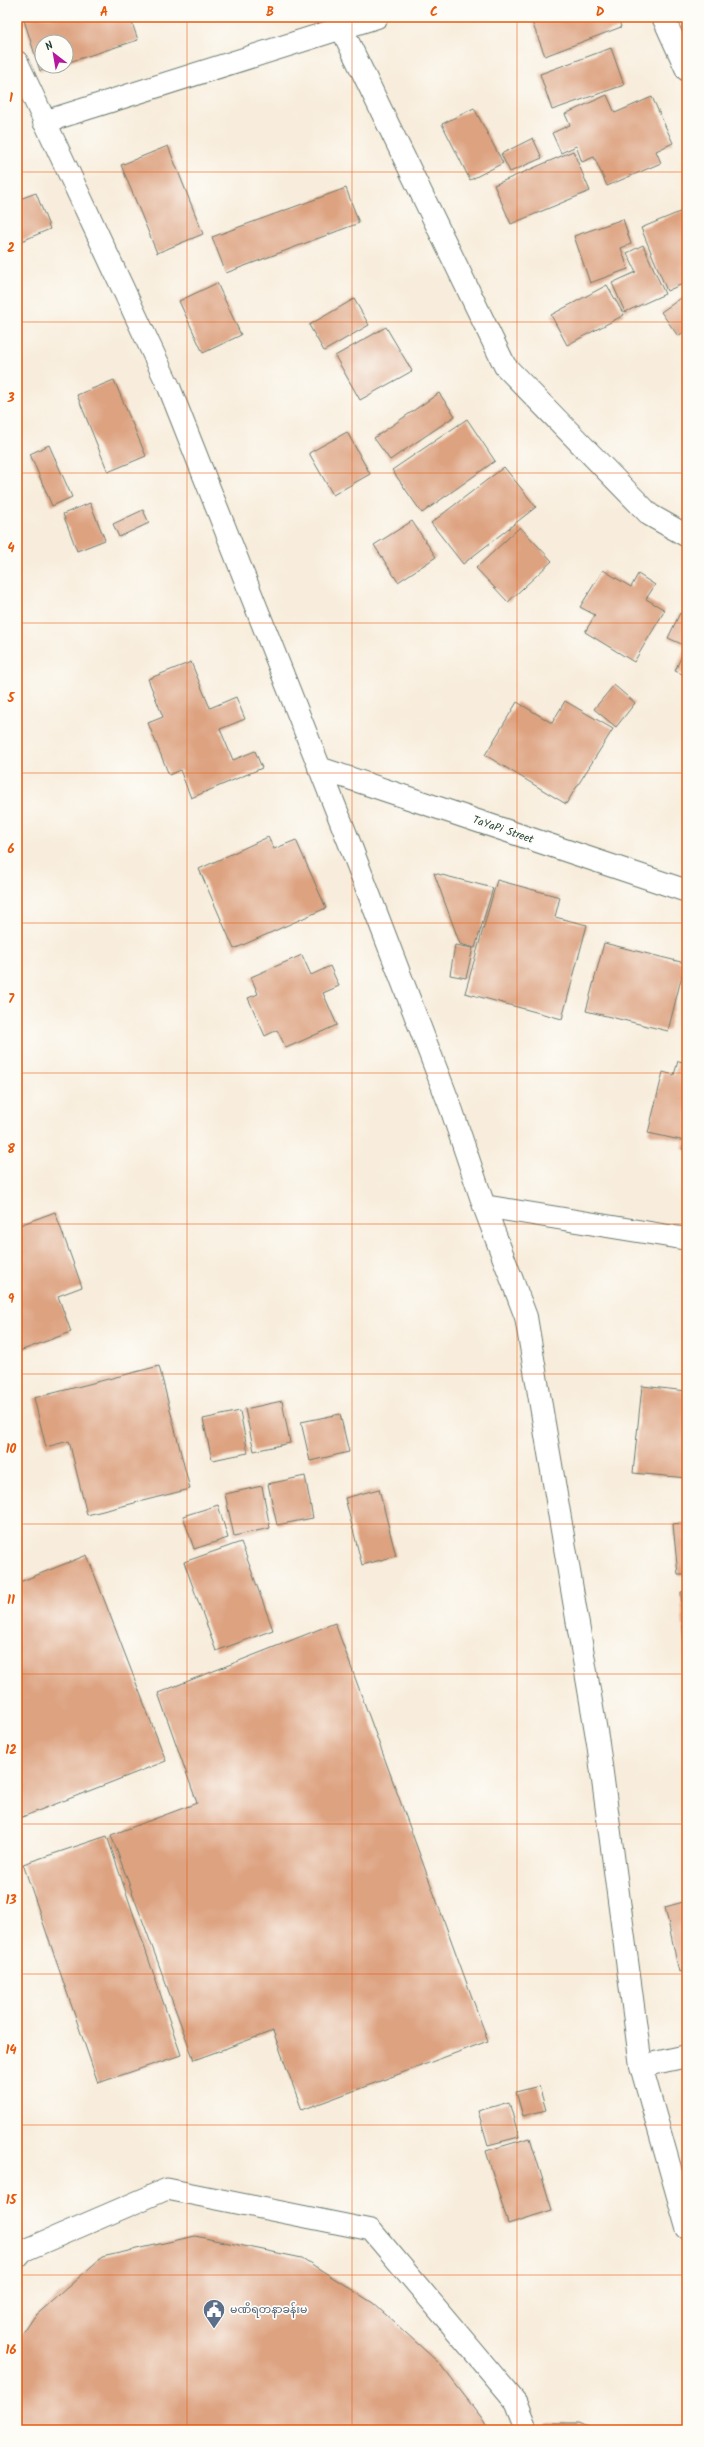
<svg xmlns="http://www.w3.org/2000/svg" width="704" height="2447" viewBox="0 0 704 2447" font-family="Kalam,'Noto Sans Myanmar',sans-serif">
<style>
.building{fill:#dda280}
.lines{fill:none;stroke-linecap:round;stroke-linejoin:round}
.lane-casing{stroke:#6b7b6f;stroke-width:23}
.street-casing{stroke:#6b7b6f;stroke-width:24}
.lane{stroke:#fff;stroke-width:21}
.street{stroke:#fff;stroke-width:22}
.grid{fill:none;stroke:#e8590c;stroke-width:1;stroke-opacity:0.55}
.labels{text-anchor:middle;dominant-baseline:central;stroke-width:3.5;stroke-linejoin:round;paint-order:stroke}
.street-label{font-size:11px;fill:#1f3d34;stroke:#fdfcf7}
.service-label{font-size:11px;fill:#4e5e75;stroke:#fdfcf7;text-anchor:start}
.neatline{fill:none;stroke:#e8590c;stroke-width:1.5}
.grid-label{font-size:13px;text-anchor:middle;font-weight:bold;fill:#e8590c}
</style>
<rect width="100%" height="100%" fill="#fdfcf7"/>
<filter id="ink" filterUnits="userSpaceOnUse"><feTurbulence type="fractalNoise" baseFrequency=".025" numOctaves="2"/><feDisplacementMap in="SourceGraphic" scale="8" xChannelSelector="R" yChannelSelector="G"/><feConvolveMatrix kernelMatrix="1 2 1 2 8 2 1 2 1" color-interpolation-filters="sRGB"/></filter>
<filter id="wash" filterUnits="userSpaceOnUse"><feTurbulence type="fractalNoise" baseFrequency=".012" numOctaves="4" result="noise"/><feDisplacementMap in="SourceGraphic" scale="16" xChannelSelector="R" yChannelSelector="G"/><feGaussianBlur stdDeviation="0.9" result="paint"/><feColorMatrix in="noise" values="0 0 0 0 0 0 0 0 0 0 0 0 0 0 0 0 0 1.4 0 .05"/><feComposite in="paint" operator="in"/></filter>
<g filter="url(#wash)">
<rect width="100%" height="100%" fill="#f8eddc"/>
<g id="blocks">
<!-- building -->
<path class="building" d="M 34,17 L 130,17 L 138,40 L 66,63 L 66,42 L 42,42 L 42,66 L 56,66 L 40,71 L 24,20 Z
M 546,17 L 618,17 L 621,27 L 545,56 L 532,22 Z
M 611,48 L 624,85 L 552,110 L 540,74 Z
M 607,95 L 615,113 L 652,97 L 673,143 L 656,151 L 661,163 L 607,186 L 594,157 L 582,162 L 576,146 L 561,153 L 552,133 L 570,125 L 565,114 Z
M 474,108 L 503,163 L 470,180 L 442,124 Z
M 533,138 L 542,158 L 510,172 L 501,154 Z
M 168,146 L 203,234 L 157,253 L 121,165 Z
M 573,151 L 590,191 L 511,224 L 494,185 Z
M 346,188 L 359,223 L 226,273 L 212,237 Z
M 36,193 L 50,229 L 17,243 L 17,200 Z
M 687,209 L 687,282 L 667,291 L 641,228 Z
M 623,219 L 631,244 L 621,248 L 628,269 L 590,283 L 574,236 Z
M 643,245 L 665,294 L 625,312 L 612,283 L 636,272 L 627,253 Z
M 217,283 L 241,335 L 203,353 L 179,301 Z
M 607,285 L 624,315 L 567,345 L 551,315 Z
M 687,294 L 687,330 L 678,336 L 661,312 Z
M 354,299 L 369,325 L 324,351 L 309,325 Z
M 386,327 L 412,371 L 360,400 L 335,356 Z
M 114,380 L 146,456 L 108,472 L 77,395 Z
M 439,393 L 455,416 L 390,460 L 374,438 Z
M 467,419 L 495,461 L 422,513 L 392,470 Z
M 347,432 L 370,474 L 333,495 L 309,453 Z
M 49,445 L 72,497 L 52,506 L 30,454 Z
M 504,467 L 536,507 L 463,564 L 431,523 Z
M 90,503 L 105,540 L 77,551 L 63,514 Z
M 143,510 L 149,523 L 119,537 L 113,524 Z
M 412,521 L 436,557 L 398,582 L 374,545 Z
M 520,527 L 552,561 L 508,602 L 476,568 Z
M 603,570 L 631,587 L 638,574 L 655,585 L 646,599 L 665,610 L 634,662 L 585,632 L 595,615 L 580,607 Z
M 680,613 L 687,616 L 687,676 L 675,671 L 686,646 L 668,638 Z
M 191,662 L 210,708 L 236,697 L 245,719 L 220,729 L 233,760 L 255,751 L 262,768 L 191,798 L 180,770 L 169,775 L 148,723 L 163,717 L 148,679 Z
M 614,685 L 635,703 L 616,727 L 594,709 Z
M 565,701 L 613,729 L 566,804 L 485,755 L 517,702 L 552,723 Z
M 268,837 L 274,849 L 296,840 L 326,908 L 234,949 L 199,869 Z
M 434,873 L 493,888 L 475,948 L 460,944 Z
M 497,880 L 560,897 L 555,917 L 587,925 L 562,1019 L 465,993 Z
M 604,943 L 685,963 L 668,1031 L 586,1011 Z
M 455,945 L 473,948 L 466,978 L 450,975 Z
M 302,955 L 311,975 L 330,966 L 339,986 L 323,993 L 337,1025 L 286,1048 L 277,1030 L 265,1036 L 248,998 L 258,994 L 251,977 Z
M 687,1052 L 687,1151 L 682,1149 L 685,1141 L 648,1133 L 663,1072 L 674,1075 L 678,1061 L 684,1062 Z
M 55,1212 L 82,1287 L 58,1296 L 71,1332 L 17,1352 L 17,1226 Z
M 159,1366 L 190,1489 L 87,1515 L 69,1441 L 46,1447 L 34,1398 Z
M 642,1386 L 687,1391 L 687,1478 L 633,1473 Z
M 282,1401 L 290,1443 L 254,1451 L 245,1409 Z
M 240,1411 L 248,1453 L 212,1460 L 203,1419 Z
M 340,1414 L 349,1452 L 310,1461 L 301,1422 Z
M 305,1476 L 313,1518 L 277,1525 L 268,1484 Z
M 262,1486 L 270,1528 L 234,1536 L 225,1494 Z
M 379,1489 L 396,1556 L 362,1565 L 345,1498 Z
M 218,1505 L 228,1538 L 194,1549 L 183,1516 Z
M 687,1522 L 687,1575 L 678,1575 L 673,1524 Z
M 241,1542 L 273,1630 L 216,1651 L 184,1562 Z
M 87,1555 L 166,1761 L 17,1819 L 17,1583 Z
M 687,1591 L 687,1660 L 685,1660 L 681,1592 Z
M 335,1623 L 488,2041 L 302,2110 L 273,2031 L 194,2060 L 111,1835 L 197,1803 L 158,1693 Z
M 107,1836 L 181,2055 L 98,2083 L 23,1864 Z
M 687,1901 L 687,1970 L 679,1972 L 665,1907 Z
M 539,2086 L 546,2110 L 523,2116 L 516,2092 Z
M 509,2102 L 519,2137 L 488,2145 L 478,2111 Z
M 530,2138 L 552,2210 L 508,2224 L 486,2151 Z
M 195,2236 L 302,2258 L 373,2303 L 439,2363 L 481,2417 L 488,2430 L 17,2430 L 17,2343 L 34,2317 L 102,2257 Z
M 546,2423 L 578,2423 L 595,2430 L 534,2430 Z"/>
</g>
</g>
<g filter="url(#ink)">
<use href="#blocks" fill-opacity="0" stroke="#6b7b6f" stroke-width="1"/>
<g class="lines">
<!-- lane casing -->
<g class="lane-casing">
<path id="lane" d="M 17,2258 L 23,2251 L 167,2189 L 371,2230 L 516,2402 L 527,2430"/>
</g>
<!-- street casing -->
<g class="street-casing">
<path id="street" d="M 336,17 L 505,366 L 650,515 L 687,536
M 663,17 L 687,70
M 17,62 L 169,387 L 349,842 L 452,1111 L 484,1206 L 526,1317 L 598,1743 L 641,2066 L 687,2228
M 44,122 L 377,17
M 319,768 L 687,891
M 484,1206 L 687,1239
M 641,2066 L 687,2056"/>
</g>
<!-- lane -->
<use href="#lane" class="lane"/>
<!-- street -->
<use href="#street" class="street"/>
</g>
</g>
<!-- grid -->
<path class="grid" d="M 187,17 L 187,2430M 352,17 L 352,2430M 517,17 L 517,2430M 17,172 L 687,172M 17,322 L 687,322M 17,473 L 687,473M 17,623 L 687,623M 17,773 L 687,773M 17,923 L 687,923M 17,1073 L 687,1073M 17,1224 L 687,1224M 17,1374 L 687,1374M 17,1524 L 687,1524M 17,1674 L 687,1674M 17,1824 L 687,1824M 17,1974 L 687,1974M 17,2125 L 687,2125M 17,2275 L 687,2275"/>
<!-- icons -->
<defs>
<g id="civic-pin" transform="scale(1.15)"><path d="M0 17L-7.5 6A9.5 9.5 0 1 1 7.5 6Z" fill="#5c6f8a" stroke="#fdfcf7"/><path d="M-.6-6.5H3V-4.5H.6V-3L4-1V1h2V6H-6V1h2V-1L-.6-3ZM-1.2 2.5V6h2.4V2.5Z" fill="#fff"/></g>
</defs>
<g fill-rule="evenodd">
<use href="#civic-pin" x="214" y="2310"/>
</g>
<g class="labels">
<!-- street labels -->
<g class="street-label">
<text transform="translate(503 830) rotate(19)">TaYaPi Street</text>
</g>
<!-- service labels -->
<g class="service-label">
<text x="230" y="2310">မဏိရတနာခန်းမ</text>
</g>
</g>
<!-- margin -->
<rect width="704" height="2447" fill="none" stroke="#fdfcf7" stroke-width="44"/>
<!-- north arrow -->
<g transform="translate(54 54) rotate(329)"><circle r="19" fill="#fdfcf7" stroke="#a4b0a9"/>
<path d="M0-3L7 15L0 10L-7 15Z" fill="#b5179e"/>
<text y="-6" font-size="11" font-weight="bold" text-anchor="middle" fill="#1f3d34">N</text>
</g>
<rect x="22" y="22" width="660" height="2403" class="neatline"/>
<g class="grid-label">
<text x="104" y="16">A</text>
<text x="270" y="16">B</text>
<text x="434" y="16">C</text>
<text x="600" y="16">D</text>
<text x="11" y="102">1</text>
<text x="11" y="252">2</text>
<text x="11" y="402">3</text>
<text x="11" y="552">4</text>
<text x="11" y="702">5</text>
<text x="11" y="853">6</text>
<text x="11" y="1003">7</text>
<text x="11" y="1153">8</text>
<text x="11" y="1303">9</text>
<text x="11" y="1453">10</text>
<text x="11" y="1604">11</text>
<text x="11" y="1754">12</text>
<text x="11" y="1904">13</text>
<text x="11" y="2054">14</text>
<text x="11" y="2204">15</text>
<text x="11" y="2354">16</text>
</g>
</svg>
